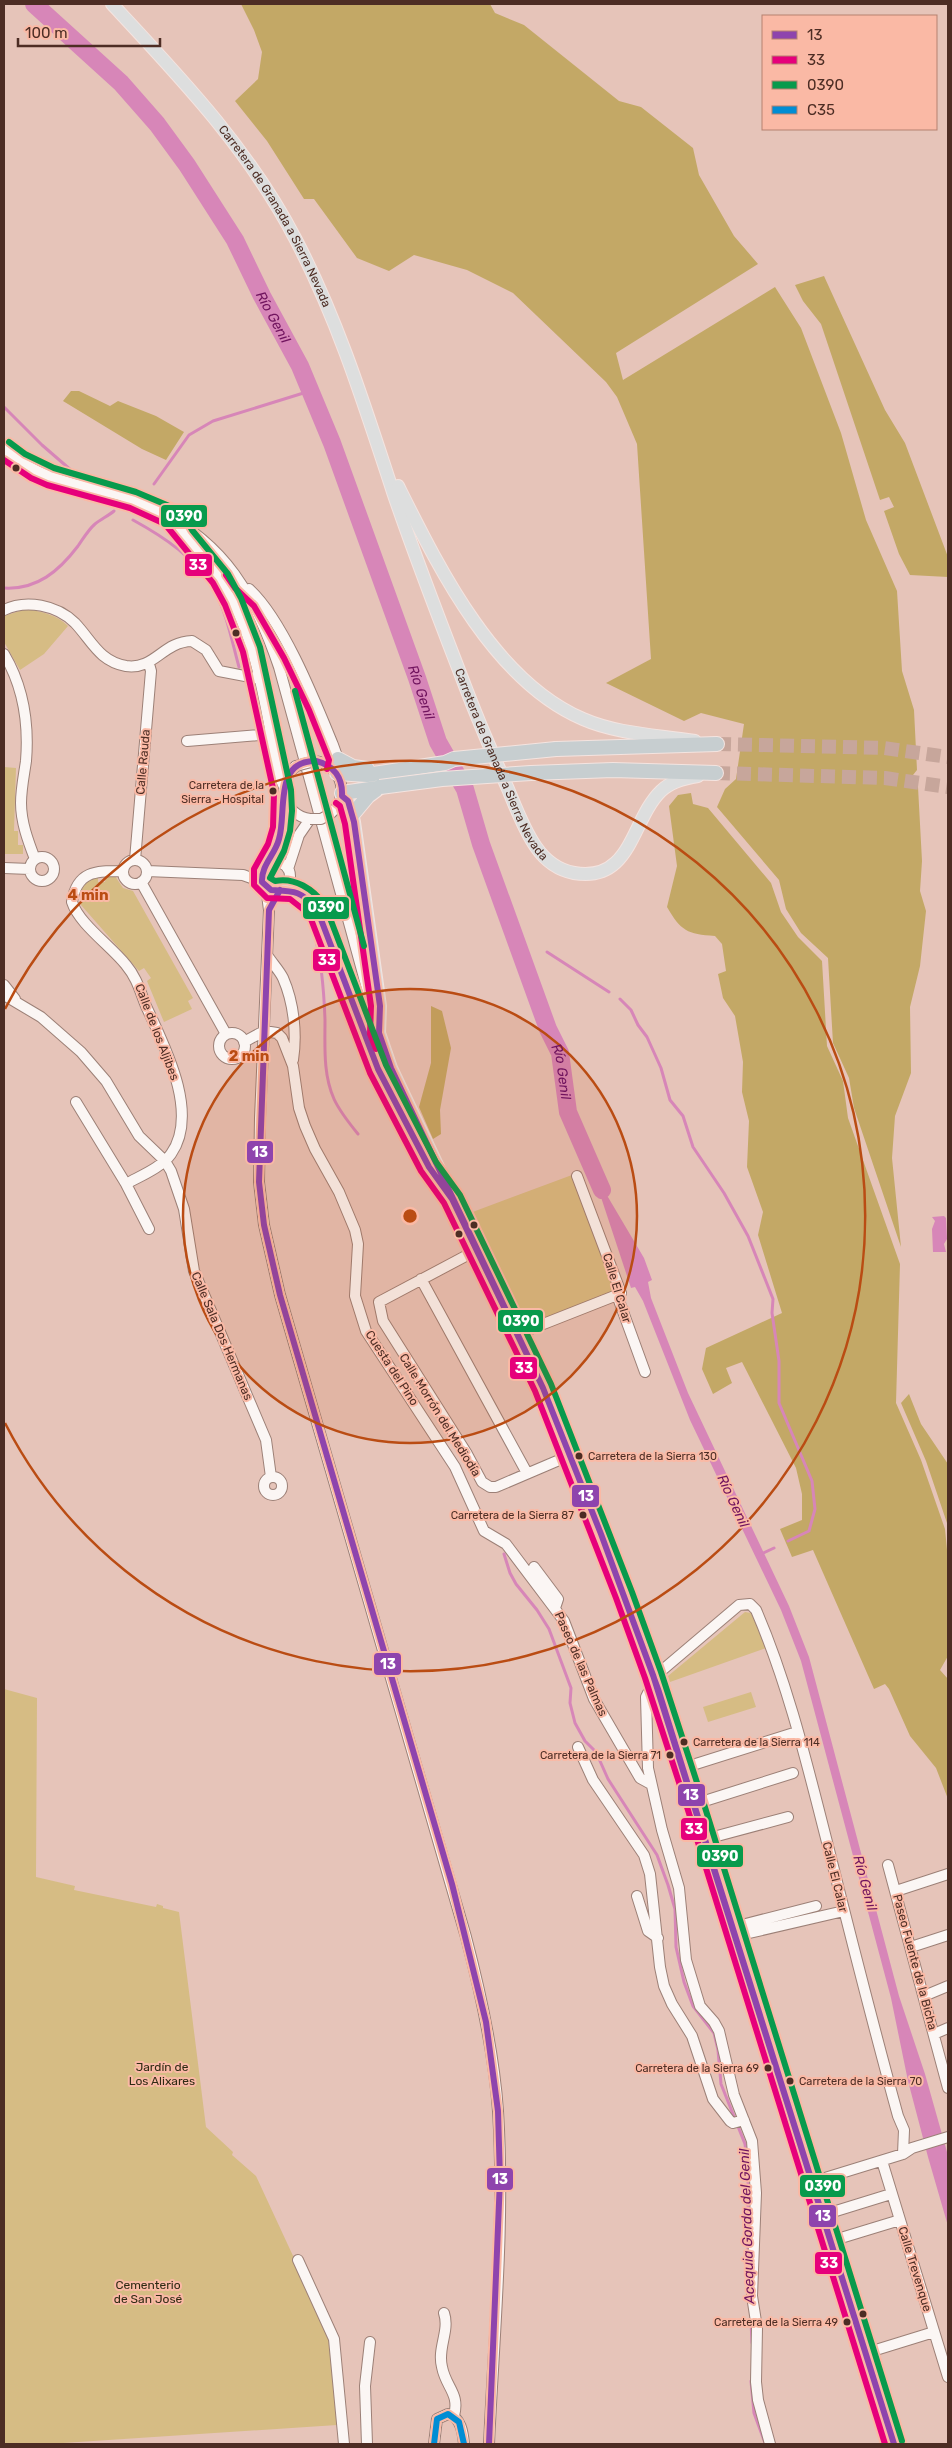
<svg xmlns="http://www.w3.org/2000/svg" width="952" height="2448" viewBox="0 0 952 2448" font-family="Rubik,sans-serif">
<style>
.green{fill:#d6bc84}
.forest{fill:#c3a866}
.water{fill:#d786b8}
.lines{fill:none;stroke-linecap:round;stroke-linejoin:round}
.stream{stroke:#d786b8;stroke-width:3}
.river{stroke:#d786b8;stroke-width:18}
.highway-tunnel{stroke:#c7a69b;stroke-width:14;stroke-dasharray:14 7;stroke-linecap:butt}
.minor-casing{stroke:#9c8077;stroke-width:12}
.major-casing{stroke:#f4e4e0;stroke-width:14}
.highway-casing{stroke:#f4e4e0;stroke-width:16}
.minor{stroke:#fbf6f4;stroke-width:10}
.major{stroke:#dddede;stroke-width:12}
.highway{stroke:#c7ced0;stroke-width:14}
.minor-bridge-casing{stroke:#9c8077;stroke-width:12;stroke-linecap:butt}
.highway-bridge-casing{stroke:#f4e4e0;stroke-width:16;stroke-linecap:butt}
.minor-bridge{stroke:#fbf6f4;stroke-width:10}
.highway-bridge{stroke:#c7ced0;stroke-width:14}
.bus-1-casing{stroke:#fab9a5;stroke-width:10}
.bus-2-casing{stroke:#fab9a5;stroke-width:10}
.bus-3-casing{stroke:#fab9a5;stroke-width:10}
.bus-4-casing{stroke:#fab9a5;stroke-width:10}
.bus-1{stroke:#8e44ad;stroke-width:6}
.bus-2{stroke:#e6007b;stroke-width:6}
.bus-3{stroke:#089a4c;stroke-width:6}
.bus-4{stroke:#008dd4;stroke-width:6}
.ring{fill:none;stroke:#ba4c13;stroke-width:2.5}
.bus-dot{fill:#4d2d24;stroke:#fab9a5;stroke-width:2}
.labels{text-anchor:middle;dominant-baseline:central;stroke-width:4;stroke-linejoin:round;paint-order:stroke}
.bus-label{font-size:11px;fill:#4d2d24;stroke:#fab9a5;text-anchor:end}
.street-label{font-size:12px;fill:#4d2d24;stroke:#fab9a5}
.park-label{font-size:12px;fill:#2e2a13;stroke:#fab9a5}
.water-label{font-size:14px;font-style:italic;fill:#70135e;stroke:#fab9a5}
.centre{fill:#ba4c13;stroke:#fab9a5;stroke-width:2.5}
.ring-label{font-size:15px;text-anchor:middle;font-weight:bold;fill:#ba4c13;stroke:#fab9a5;stroke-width:4;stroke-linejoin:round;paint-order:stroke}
.line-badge{stroke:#fab9a5;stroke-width:2}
.badge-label{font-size:14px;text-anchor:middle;font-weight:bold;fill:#fff}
</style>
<rect width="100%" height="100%" fill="#e6c4b9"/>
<!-- green -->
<path class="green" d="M 26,609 C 42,612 56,614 68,626 L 44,654 L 20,670 L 4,642 L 4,616 Z
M 4,767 L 16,768 L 14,831 L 18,831 L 18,845 L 23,845 L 23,854 L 4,854 Z
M 98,876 L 98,882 L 105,882 L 106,876 L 115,876 L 123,888 L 133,891 L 193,998 L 188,1001 L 192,1009 L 164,1022 L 147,981 L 151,978 L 144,968 L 139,971 L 81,905 C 78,890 85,881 98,876 Z
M 572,1175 L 615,1291 L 525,1326 L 470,1213 Z
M 745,1612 L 751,1613 L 766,1648 L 670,1682 L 668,1676 Z
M 4,1689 L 37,1698 L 36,1877 L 75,1886 L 74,1890 L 156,1907 L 157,1904 L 163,1906 L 163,1908 L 179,1912 L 206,2127 L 233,2152 L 232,2155 L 256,2176 L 332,2340 L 337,2425 L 48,2444 L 4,2444 Z
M 751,1692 L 756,1707 L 708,1722 L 703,1707 Z"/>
<!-- forest -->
<path class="forest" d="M 241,4 L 490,4 L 495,13 L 524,25 L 619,101 L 641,107 L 693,148 L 699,175 L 734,236 L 758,264 L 616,353 L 623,380 L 775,287 L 801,328 L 841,433 L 866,520 L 897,591 L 902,671 L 914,710 L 917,770 L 913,775 L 914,784 L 918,787 L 922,861 L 920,891 L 926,911 L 920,966 L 910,1007 L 911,1073 L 895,1116 L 892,1158 L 901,1247 L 854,1108 L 849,1078 L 833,1043 L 828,958 L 801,933 L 786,909 L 779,880 L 717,807 L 725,789 L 736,779 L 744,724 L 701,713 L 684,721 L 606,683 L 651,659 L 637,444 L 617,397 L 606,382 L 513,293 L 467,270 L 414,255 L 389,271 L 357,258 L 314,199 L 304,199 L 267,141 L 235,101 L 258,79 L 262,52 L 254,30 Z
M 824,276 L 885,410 L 905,443 L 948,557 L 948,577 L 910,575 L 899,554 L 884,511 L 894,507 L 889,497 L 880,500 L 821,324 L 803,301 L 795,285 Z
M 71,391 L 79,391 L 110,406 L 118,401 L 156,416 L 184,432 L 166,460 L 142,449 L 63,401 Z
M 691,793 L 693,804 L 708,808 L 771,883 L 781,912 L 798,937 L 822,961 L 827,1046 L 843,1081 L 848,1118 L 900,1264 L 896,1403 L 921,1460 L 945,1529 L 948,1560 L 948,1656 L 940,1670 L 948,1679 L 948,1799 L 936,1768 L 910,1736 L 889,1689 L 885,1684 L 874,1689 L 813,1550 L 792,1557 L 780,1529 L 802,1520 L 802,1494 L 796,1468 L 742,1362 L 726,1368 L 732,1383 L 713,1394 L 702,1369 L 706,1348 L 782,1313 L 758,1235 L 763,1212 L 747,1167 L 749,1121 L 742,1092 L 743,1062 L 735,1016 L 723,998 L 718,974 L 726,971 L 722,944 L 715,936 C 687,934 681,931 667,907 L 677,866 L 669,806 L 678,795 Z
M 431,1006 L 442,1011 L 451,1048 L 440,1110 L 441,1134 L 433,1139 L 419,1107 L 431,1063 Z
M 909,1394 L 921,1424 L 948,1464 L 948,1526 L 926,1461 L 901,1403 Z"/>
<!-- water -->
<path class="water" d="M 592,1170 L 644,1258 L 652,1280 L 648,1282 L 651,1298 L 688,1393 L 789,1606 L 809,1657 L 899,1996 L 925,2074 L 947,2152 L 948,2226 L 928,2157 L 908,2081 L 891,1998 L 801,1661 L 781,1610 L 690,1420 L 643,1301 L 635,1287 L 631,1288 Z
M 944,1216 L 946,1218 L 947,1239 L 944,1244 L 946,1252 L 933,1252 L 932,1229 L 935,1221 L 932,1217 Z"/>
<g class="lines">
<!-- stream -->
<path class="stream" d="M 4,407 L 42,445 L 72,471
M 154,484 L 189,435 L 213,421 L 310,391
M 133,520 C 164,537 196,558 214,590 C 227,613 232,642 239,667
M 4,588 C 37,590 59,571 78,546 C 83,539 88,530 95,524 C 101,519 108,516 114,511
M 315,936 C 322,964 324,991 325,1020 C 325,1047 323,1074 334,1099 C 340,1112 349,1123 358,1134
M 547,952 L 609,992
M 620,999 L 631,1010 L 638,1025 L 647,1037 L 661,1068 L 670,1100 L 683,1116 L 693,1147 L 724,1193 L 748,1236 L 773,1299 L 772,1313 L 779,1361 L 779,1403 L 812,1481 L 815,1509 L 809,1531 L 788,1541
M 504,1554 L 510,1573 L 516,1584 L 537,1610 L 549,1629 L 571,1688 L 570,1703 L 575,1723 L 585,1741 L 596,1752 L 608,1779 L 657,1855 L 668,1885 L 675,1909 L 676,1947 L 684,1982 L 693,2006 L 714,2033 L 718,2050 L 721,2084 L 745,2144 L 748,2169 L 748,2273
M 761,1554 L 774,1548
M 751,2321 L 752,2343
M 751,2381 L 754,2413 L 765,2443"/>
<!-- river -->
<path class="river" id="s1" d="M 34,4 L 121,83 L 157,124 L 187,165 L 235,240 L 262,296 L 300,366 L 332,443 L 417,678 L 438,742 L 465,789 L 481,844 L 548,1029 L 560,1053 L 568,1112 L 602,1190"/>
<!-- highway-tunnel -->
<path class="highway-tunnel" d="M 717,744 L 884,748 L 948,757
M 716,773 L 885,778 L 948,787"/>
<!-- minor casing -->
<g class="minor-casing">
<path id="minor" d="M 4,449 C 38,479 73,483 115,494 C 128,497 141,504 154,509 C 225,542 255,596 279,667 L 377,1025
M 179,526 C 190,544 207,558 219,577 C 257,635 266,708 278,774 L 284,787
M 249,589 C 283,620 315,701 333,745 L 338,759 L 337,765
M 4,610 C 26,599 57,605 75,623 C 92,641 99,661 126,666 C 155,670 162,642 192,641 L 206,650 L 219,671 L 260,679
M 4,654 C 23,686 29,724 26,761 C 24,775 21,789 21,803 C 21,822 28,841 35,859
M 187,741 L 271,734
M 315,761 C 342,765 351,797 330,814
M30 869a12 12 0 1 1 24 0a12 12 0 1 1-24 0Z
M123 872a12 12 0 1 1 24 0a12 12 0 1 1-24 0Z
M 135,860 L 151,671 L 149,664
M262 876a14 14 0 1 1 28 0a14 14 0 1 1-28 0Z
M 268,865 L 280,837 L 284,799
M 4,868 L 30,869
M 288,869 L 299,835 L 310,819 C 283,815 275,783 296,766
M 123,871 C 97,871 77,870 72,902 C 79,924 111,946 126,965 C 137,978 140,991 146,1006 C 164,1045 200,1113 171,1154 C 161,1168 140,1176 126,1184
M 147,871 L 243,875 L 262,882
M 141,882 L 226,1034
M 266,887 L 269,910 L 260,1118 L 259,1182 L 264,1225 L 280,1295 L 466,1937 C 481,1994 494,2052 498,2111 C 505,2222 494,2334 489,2444
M 267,955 C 272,963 279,970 283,978 C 294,1003 297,1034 293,1060
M 4,985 L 15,999
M 4,995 L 41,1017 L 81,1052 L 106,1081 L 139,1136 L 165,1161 L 171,1171 L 184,1209 L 194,1271 L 266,1440 L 271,1477
M219 1046a13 13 0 1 1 26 0a13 13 0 1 1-26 0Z
M 244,1042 L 264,1031 L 277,1033 L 282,1038 L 293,1066 L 299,1108 L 305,1126 L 315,1149 L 339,1192 L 355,1230 L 358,1244 L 355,1296 L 366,1331 L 455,1467 L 484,1531 L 506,1544 L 564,1621 L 594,1699 L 640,1778 L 651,1784
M 76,1102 L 126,1184 L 149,1229
M 577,1176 L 621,1293 L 617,1295 L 645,1372
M 477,1250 L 379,1302 L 383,1321 L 467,1454 L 482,1482 L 490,1487 L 496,1487 L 571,1455
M 421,1279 L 527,1473
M 518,1334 L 617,1295
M264 1486a9 9 0 1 1 18 0a9 9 0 1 1-18 0Z
M 534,1567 L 558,1599 L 555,1608
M 653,1675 L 660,1672 L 739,1605 L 750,1604 L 756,1610 C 788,1684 807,1764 827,1842 C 850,1934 873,2025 898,2116 L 904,2130 L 903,2154
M 658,1689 L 648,1693 L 646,1697 L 648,1768 L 662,1830 L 679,1888 L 686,1960 L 700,2006 L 714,2022 L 719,2031 L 734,2095 L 752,2141 L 756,2193 L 752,2296 L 757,2328 L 756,2382 L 758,2400 L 770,2444
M 578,1747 L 593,1780 L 644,1855 L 650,1874 L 660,1967 L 664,1986 L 672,2004 L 692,2036 L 713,2099 L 730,2121 L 733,2123 L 744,2120
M 683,1768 L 797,1732
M 695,1804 L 793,1773
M 706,1839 L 788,1817
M 888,1865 L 948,2088
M 896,1891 L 948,1874
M 637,1896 L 648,1931 L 658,1938
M 734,1927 L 816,1906
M 736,1936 L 844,1911
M 911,1947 L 948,1935
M 924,1996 L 948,1986
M 934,2034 L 948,2028
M 882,2161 L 948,2377
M 812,2182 L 903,2154 L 912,2148 L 948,2137
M 823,2215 L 891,2194
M 831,2241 L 900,2220
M 298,2260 L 334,2339 L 344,2444
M 444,2313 C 450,2331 437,2348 442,2367 C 446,2388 460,2393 454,2416
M 866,2353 L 934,2332
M 367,2444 L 365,2386 L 370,2342
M 434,2444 L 437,2419 L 448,2414 C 461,2417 463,2433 464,2444"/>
</g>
<!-- major casing -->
<g class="major-casing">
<g id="major">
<path id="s2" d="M 112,4 C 180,77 249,149 296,240 C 338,320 365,407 393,492 C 415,557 440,621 465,686 C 478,720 493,755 508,789 C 516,808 524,830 536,847 C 545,860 558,870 574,873 C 632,883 631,820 661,791 C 671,781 685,778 698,776"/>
<path d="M 398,486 C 439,568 494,681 583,719 C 617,734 658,735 695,741"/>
<path d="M 342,796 L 348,801 L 354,822 L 380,1006 L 379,1033 L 391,1068 L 543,1388 L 583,1485 L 653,1675 L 894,2444"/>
<path d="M 283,889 L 307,899 L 317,909 L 378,1069 L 420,1150"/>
</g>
</g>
<!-- highway casing -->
<g class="highway-casing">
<path id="highway" d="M 556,749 L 717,744
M 338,759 L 353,767 L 367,769
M 337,773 L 367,775 L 445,763 L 454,759
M 531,773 L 613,770 L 716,773
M 342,793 L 377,788
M 353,814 L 368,796 L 380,787"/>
</g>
<!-- minor -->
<use href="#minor" class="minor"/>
<!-- major -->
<use href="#major" class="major"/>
<!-- highway -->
<use href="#highway" class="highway"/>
<!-- minor-bridge casing -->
<g class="minor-bridge-casing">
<path id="minor-bridge" d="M 296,766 L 315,761
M 310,819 L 321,819 L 330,814"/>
</g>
<!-- highway-bridge casing -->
<g class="highway-bridge-casing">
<path id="highway-bridge" d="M 454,759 L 556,749
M 380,787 L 442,779 L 531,773"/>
</g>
<!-- minor-bridge -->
<use href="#minor-bridge" class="minor-bridge"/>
<!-- highway-bridge -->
<use href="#highway-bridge" class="highway-bridge"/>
<!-- bus-1 casing -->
<g class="bus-1-casing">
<path id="bus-1" d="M 316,761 C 334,765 343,778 342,796 L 348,801 L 354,822 L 380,1006 L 379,1033 L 391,1068 L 543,1388 L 452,1199 L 429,1167 L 378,1069 L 317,909 C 300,890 294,891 271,890 L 262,882 C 261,865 275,855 279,839 C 287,813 273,760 316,761 Z
M 280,890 L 269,910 L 259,1182 L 264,1225 L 280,1295 L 452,1884 L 486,2022 L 498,2111 L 500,2179 L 489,2444
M 543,1388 L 601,1534
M 543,1388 L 601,1534
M 601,1534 L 658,1689 L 894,2444 L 653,1675 Z"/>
</g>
<!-- bus-2 casing -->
<g class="bus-2-casing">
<path id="bus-2" d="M 4,460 L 31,478 L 47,485 L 130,508 L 165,524 L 213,583 L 225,605 L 243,652 L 274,793 L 273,827 L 268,844 L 254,869 L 254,885 L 267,898 L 290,899 L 309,914 L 370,1073 L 421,1171 L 444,1203 L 535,1391 L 616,1598 L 645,1678 L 687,1807 L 885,2444
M 226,575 L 235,588 L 254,606 L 284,658 L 309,710 L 329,760 L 327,769
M 336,803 L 340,806 L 345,824 L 371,1006 L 370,1034 L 376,1049"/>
</g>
<!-- bus-3 casing -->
<g class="bus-3-casing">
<path id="bus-3" d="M 9,442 L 25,454 L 54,468 L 136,492 L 174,508 L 184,516 L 192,530 L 228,574 L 241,598 L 260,647 L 291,790 L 292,811 L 290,831 L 284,851 L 270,878 L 275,881 C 295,877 313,889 325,905 L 386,1065 L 436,1162 L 460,1195 L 551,1384 L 632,1592 L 661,1672 L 703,1801 L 902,2441
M 295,691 L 364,946"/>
</g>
<!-- bus-4 casing -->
<g class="bus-4-casing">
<path id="bus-4" d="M 434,2444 L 437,2419 L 448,2414 L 459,2422 L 464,2444"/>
</g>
<!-- bus-1 -->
<use href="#bus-1" class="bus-1"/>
<!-- bus-2 -->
<use href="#bus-2" class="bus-2"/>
<!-- bus-3 -->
<use href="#bus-3" class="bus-3"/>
<!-- bus-4 -->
<use href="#bus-4" class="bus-4"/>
</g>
<!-- distance rings -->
<circle cx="410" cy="1216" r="227" fill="#ba4c13" fill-opacity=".12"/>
<g class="ring">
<circle cx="410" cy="1216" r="227"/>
<path d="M5 1009A455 455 0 1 1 5 1423"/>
</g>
<!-- markers -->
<g class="bus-dot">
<circle cx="16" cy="468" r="4.5"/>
<circle cx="236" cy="633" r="4.5"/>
<circle cx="273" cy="791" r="4.5"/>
<circle cx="474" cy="1225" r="4.5"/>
<circle cx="459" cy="1234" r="4.5"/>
<circle cx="579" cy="1456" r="4.5"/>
<circle cx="583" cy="1515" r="4.5"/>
<circle cx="684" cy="1742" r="4.5"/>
<circle cx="670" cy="1755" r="4.5"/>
<circle cx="768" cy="2068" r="4.5"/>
<circle cx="790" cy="2081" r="4.5"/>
<circle cx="863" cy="2314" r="4.5"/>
<circle cx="847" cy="2322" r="4.5"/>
</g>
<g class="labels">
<!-- bus labels -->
<g class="bus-label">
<text x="264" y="785">Carretera de la<tspan x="264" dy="14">Sierra - Hospital</tspan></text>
<text x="588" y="1456" text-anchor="start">Carretera de la Sierra 130</text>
<text x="574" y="1515">Carretera de la Sierra 87</text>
<text x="693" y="1742" text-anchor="start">Carretera de la Sierra 114</text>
<text x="661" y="1755">Carretera de la Sierra 71</text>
<text x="759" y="2068">Carretera de la Sierra 69</text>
<text x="799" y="2081" text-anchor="start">Carretera de la Sierra 70</text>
<text x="838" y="2322">Carretera de la Sierra 49</text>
</g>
<!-- street labels -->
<g class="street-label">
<text stroke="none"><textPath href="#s2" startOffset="269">Carretera de Granada a Sierra Nevada</textPath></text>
<text transform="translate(143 762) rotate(-85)">Calle Rauda</text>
<text stroke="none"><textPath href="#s2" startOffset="864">Carretera de Granada a Sierra Nevada</textPath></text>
<text transform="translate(157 1032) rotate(69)">Calle de los Aljibes</text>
<text transform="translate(617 1288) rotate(73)">Calle El Calar</text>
<text transform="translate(222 1336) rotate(67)">Calle Sala Dos Hermanas</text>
<text transform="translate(392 1368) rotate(57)">Cuesta del Pino</text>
<text transform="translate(440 1415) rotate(58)">Calle Morrón del Mediodía</text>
<text transform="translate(581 1664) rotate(66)">Paseo de las Palmas</text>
<text transform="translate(835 1877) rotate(76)">Calle El Calar</text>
<text transform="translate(915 1962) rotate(75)">Paseo Fuente de la Bicha</text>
<text transform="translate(915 2269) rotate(73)">Calle Trevenque</text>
</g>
<!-- park labels -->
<g class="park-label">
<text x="162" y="2067">Jardín de<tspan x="162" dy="14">Los Alixares</tspan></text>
<text x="148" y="2285">Cementerio<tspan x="148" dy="14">de San José</tspan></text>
</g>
<!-- water labels -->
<g class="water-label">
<text stroke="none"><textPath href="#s1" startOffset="398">Río Genil</textPath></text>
<text stroke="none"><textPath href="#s1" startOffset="802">Río Genil</textPath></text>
<text stroke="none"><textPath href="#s1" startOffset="1208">Río Genil</textPath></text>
<text transform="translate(733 1501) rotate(65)">Río Genil</text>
<text transform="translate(865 1883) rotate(75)">Río Genil</text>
<text transform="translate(747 2226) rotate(-92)">Acequia Gorda del Genil</text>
</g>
</g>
<circle cx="410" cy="1216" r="8" class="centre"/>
<g class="ring-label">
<text x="88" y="900">4 min</text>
<text x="249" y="1061">2 min</text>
</g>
<g class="line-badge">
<rect x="160" y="504" width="48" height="24" rx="5" fill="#089a4c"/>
<rect x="184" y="553" width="29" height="24" rx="5" fill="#e6007b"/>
<rect x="302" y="896" width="48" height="24" rx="5" fill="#089a4c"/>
<rect x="312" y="948" width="29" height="24" rx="5" fill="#e6007b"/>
<rect x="246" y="1140" width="28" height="24" rx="5" fill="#8e44ad"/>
<rect x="497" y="1309" width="47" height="24" rx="5" fill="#089a4c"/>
<rect x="509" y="1356" width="29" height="24" rx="5" fill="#e6007b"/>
<rect x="571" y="1484" width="29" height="24" rx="5" fill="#8e44ad"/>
<rect x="373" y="1652" width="29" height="24" rx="5" fill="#8e44ad"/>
<rect x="677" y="1783" width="29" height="24" rx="5" fill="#8e44ad"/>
<rect x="680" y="1817" width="28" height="24" rx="5" fill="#e6007b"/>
<rect x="696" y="1844" width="48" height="24" rx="5" fill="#089a4c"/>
<rect x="486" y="2167" width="28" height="24" rx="5" fill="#8e44ad"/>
<rect x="799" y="2174" width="47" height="24" rx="5" fill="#089a4c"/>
<rect x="808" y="2204" width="29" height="24" rx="5" fill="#8e44ad"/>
<rect x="814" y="2251" width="29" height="24" rx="5" fill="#e6007b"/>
</g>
<g class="badge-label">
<text x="184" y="521">0390</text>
<text x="198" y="570">33</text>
<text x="326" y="912">0390</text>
<text x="327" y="965">33</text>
<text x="260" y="1157">13</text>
<text x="521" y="1326">0390</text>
<text x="524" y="1373">33</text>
<text x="586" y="1501">13</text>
<text x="388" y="1669">13</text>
<text x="691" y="1800">13</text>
<text x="694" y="1834">33</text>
<text x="720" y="1861">0390</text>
<text x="500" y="2184">13</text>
<text x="823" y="2191">0390</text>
<text x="823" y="2221">13</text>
<text x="829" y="2268">33</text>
</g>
<!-- border -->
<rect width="952" height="2448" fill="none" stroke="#4d2d24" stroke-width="10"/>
<!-- legend -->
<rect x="762" y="15" width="175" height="115" fill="#fab9a5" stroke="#b58171"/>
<rect x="772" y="31" width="25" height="8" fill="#8e44ad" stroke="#b58171"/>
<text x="807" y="40" font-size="15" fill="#4d2d24">13</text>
<rect x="772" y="56" width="25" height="8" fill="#e6007b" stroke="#b58171"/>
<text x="807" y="65" font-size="15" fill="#4d2d24">33</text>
<rect x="772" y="81" width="25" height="8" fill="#089a4c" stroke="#b58171"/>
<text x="807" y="90" font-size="15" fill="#4d2d24">0390</text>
<rect x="772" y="106" width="25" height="8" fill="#008dd4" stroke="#b58171"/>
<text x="807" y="115" font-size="15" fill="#4d2d24">C35</text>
<!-- scale -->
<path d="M18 38v8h142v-8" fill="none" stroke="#4d2d24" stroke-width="2.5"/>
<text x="25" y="38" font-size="15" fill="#4d2d24" stroke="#fab9a5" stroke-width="4" paint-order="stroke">100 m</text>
</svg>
